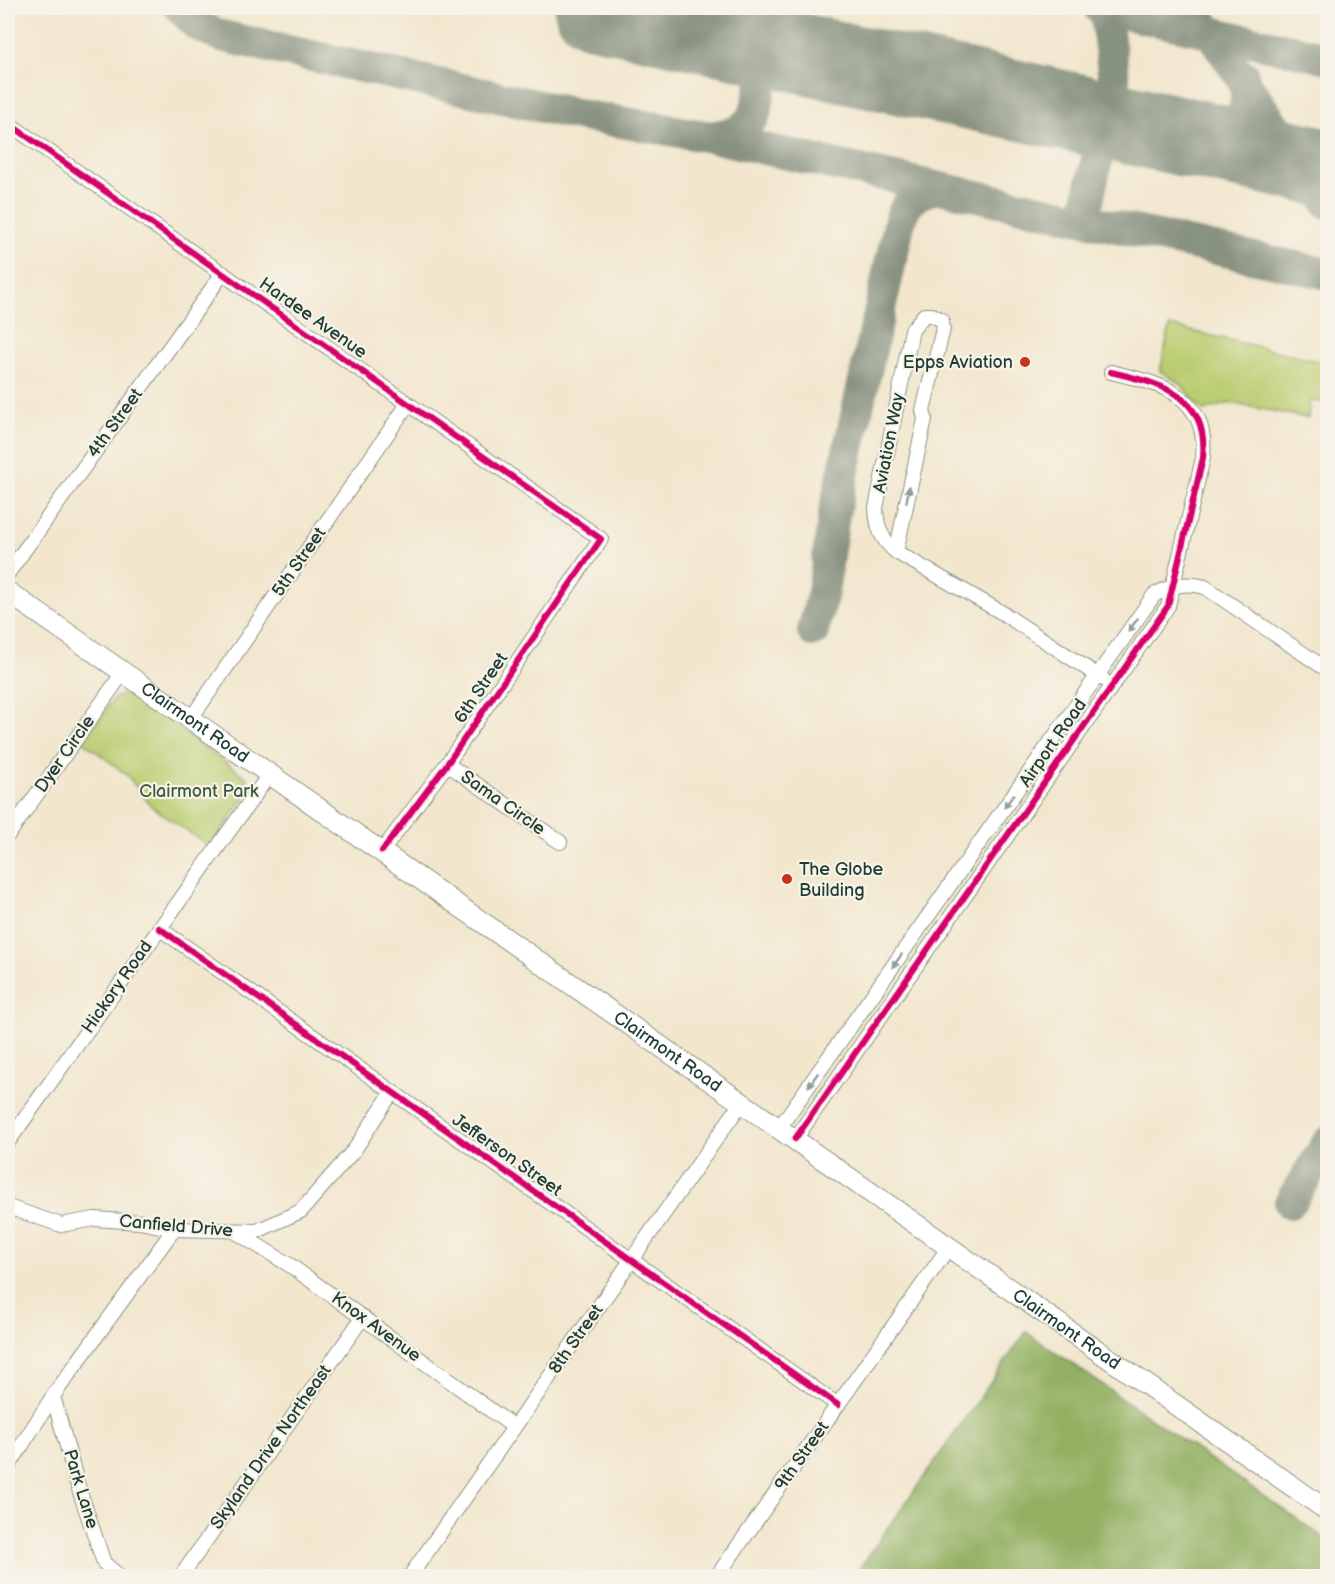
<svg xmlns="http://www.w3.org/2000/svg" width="1335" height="1584" viewBox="0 0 1335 1584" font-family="'Balsamiq Sans',sans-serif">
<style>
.green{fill:#bacc6f;stroke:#6c8452;stroke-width:1.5}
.forest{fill:#93b062;stroke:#59764b;stroke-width:1.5}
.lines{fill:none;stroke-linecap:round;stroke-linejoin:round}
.taxiway{stroke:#889280;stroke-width:32}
.runway{stroke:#889280;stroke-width:80}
.street-casing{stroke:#889280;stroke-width:16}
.secondary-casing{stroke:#889280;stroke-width:22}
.street{stroke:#fff;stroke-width:14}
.secondary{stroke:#fff;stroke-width:20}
.cycleway-casing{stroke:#f7f3e8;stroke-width:10}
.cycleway{stroke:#d6006c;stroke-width:6}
.oneway{fill:#8f9e9a}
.poi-dot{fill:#c8321e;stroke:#f7f3e8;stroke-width:2}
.labels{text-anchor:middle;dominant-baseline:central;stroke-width:4.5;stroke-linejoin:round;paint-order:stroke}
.street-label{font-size:18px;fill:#1f3d34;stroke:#f7f3e8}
.poi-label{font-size:18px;fill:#1f3d34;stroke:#f7f3e8;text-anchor:end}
.park-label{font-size:18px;fill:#3e5a40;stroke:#f7f3e8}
</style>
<rect width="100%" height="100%" fill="#f7f3e8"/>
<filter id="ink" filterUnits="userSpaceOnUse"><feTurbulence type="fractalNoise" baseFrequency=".0167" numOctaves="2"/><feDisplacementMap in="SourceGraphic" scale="12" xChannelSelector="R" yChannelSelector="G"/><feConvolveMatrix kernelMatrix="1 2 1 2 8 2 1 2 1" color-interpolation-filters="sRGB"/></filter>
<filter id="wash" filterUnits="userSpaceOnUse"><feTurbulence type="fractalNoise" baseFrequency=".008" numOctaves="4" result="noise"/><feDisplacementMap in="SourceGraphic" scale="24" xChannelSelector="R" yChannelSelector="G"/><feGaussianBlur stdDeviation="1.35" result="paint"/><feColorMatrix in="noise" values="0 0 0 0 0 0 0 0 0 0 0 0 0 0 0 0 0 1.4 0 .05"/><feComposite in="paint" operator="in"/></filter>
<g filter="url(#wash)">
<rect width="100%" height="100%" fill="#f2e6cd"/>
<!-- green -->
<path class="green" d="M 1170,326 L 1327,363 L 1327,402 L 1310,401 L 1308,418 L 1230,403 L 1203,411 L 1181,384 L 1160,371 Z
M 121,695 L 134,696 L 247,778 L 249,791 L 244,799 L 210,847 L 151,806 L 128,776 L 83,741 L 113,699 Z"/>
<!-- forest -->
<path class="forest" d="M 1026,1332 L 1327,1540 L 1327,1576 L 854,1576 Z"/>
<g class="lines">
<!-- taxiway -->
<path class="taxiway" d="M 180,8 L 197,25 L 221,36 L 584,116 L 711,137 L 1328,274
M 1099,8 L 1328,58
M 1193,8 L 1328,203
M 1185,134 C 1213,140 1245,134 1246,99 C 1247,91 1244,83 1243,75
M 711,137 L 737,132 L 754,117 L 779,8
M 1084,219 L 1114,80 L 1105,8
M 813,631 L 823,592 L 834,514 L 900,220 C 907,199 923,187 945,189
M 1290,1203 L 1328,1142"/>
<!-- runway -->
<path class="runway" d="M 594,8 L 1328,168"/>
</g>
</g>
<g filter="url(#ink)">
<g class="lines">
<!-- street casing -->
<g class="street-casing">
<path id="street" d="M 8,123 L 601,539 L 447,764 L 382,851
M 942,320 L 932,315 L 924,315 L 912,330 L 876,508 C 877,528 881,539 896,552 L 1001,612 L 1103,679
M 896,552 L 925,419 L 923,410 L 943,329
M 8,573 L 223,273
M 190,720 L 408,404
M 447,764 L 560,842
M 8,835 L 122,674
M 159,928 L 838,1405
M 779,1128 L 1154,595 C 1171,586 1185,581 1205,587 L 1323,667
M 795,1139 L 1168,606 L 1203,458 C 1209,394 1160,384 1111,372
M 8,1142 L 269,775
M 8,1207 L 61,1225 L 94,1219 L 140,1222 L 174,1229 L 257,1231 L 301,1211 L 355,1149 L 392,1092
M 236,1232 L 291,1266 L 514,1427
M 53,1396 L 78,1486 L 104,1563 L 119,1576
M 8,1467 L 53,1396 L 174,1229
M 181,1576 L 363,1317
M 410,1576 L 742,1102
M 717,1576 L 949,1247"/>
</g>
<!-- secondary casing -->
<g class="secondary-casing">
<g id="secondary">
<path id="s1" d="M 8,592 L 1328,1511"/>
</g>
</g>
<!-- street -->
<use href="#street" class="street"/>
<!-- secondary -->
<use href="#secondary" class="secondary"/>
<!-- cycleway casing -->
<g class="cycleway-casing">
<path id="cycleway" d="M 8,123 L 601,539 L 447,764 L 382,851
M 159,928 L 838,1405
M 795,1139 L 1168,606 L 1203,458 C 1209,394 1160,384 1111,372"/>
</g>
<!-- cycleway -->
<use href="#cycleway" class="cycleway"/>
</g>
<!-- one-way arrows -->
<defs><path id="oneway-solid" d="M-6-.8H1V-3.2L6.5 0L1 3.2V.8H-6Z" transform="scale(1.5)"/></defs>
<g class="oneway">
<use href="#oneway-solid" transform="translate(908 494) rotate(-78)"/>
<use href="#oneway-solid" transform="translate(1133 625) rotate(125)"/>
<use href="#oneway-solid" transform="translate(1009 801) rotate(125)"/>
<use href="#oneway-solid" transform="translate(897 961) rotate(125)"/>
<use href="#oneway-solid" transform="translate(813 1080) rotate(125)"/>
</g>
</g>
<!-- markers -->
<g class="poi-dot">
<circle cx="1025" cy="362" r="6"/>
<circle cx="787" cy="879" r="6"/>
</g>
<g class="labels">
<!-- street labels -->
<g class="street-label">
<text transform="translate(313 318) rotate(35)">Hardee Avenue</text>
<text transform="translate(115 423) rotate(-54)">4th Street</text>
<text transform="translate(889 443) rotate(-79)">Aviation Way</text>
<text transform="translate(299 562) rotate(-55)">5th Street</text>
<text transform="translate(481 688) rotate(-56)">6th Street</text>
<text stroke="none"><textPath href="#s1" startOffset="228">Clairmont Road</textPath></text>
<text transform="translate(1053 743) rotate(-55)">Airport Road</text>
<text transform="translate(65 754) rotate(-55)">Dyer Circle</text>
<text transform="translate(503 803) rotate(35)">Sama Circle</text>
<text transform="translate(117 987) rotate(-55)">Hickory Road</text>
<text stroke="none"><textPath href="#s1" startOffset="804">Clairmont Road</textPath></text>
<text transform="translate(507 1155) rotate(35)">Jefferson Street</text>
<text transform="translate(176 1226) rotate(5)">Canfield Drive</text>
<text transform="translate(376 1327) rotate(36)">Knox Avenue</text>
<text stroke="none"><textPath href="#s1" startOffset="1290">Clairmont Road</textPath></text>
<text transform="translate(576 1339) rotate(-55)">8th Street</text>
<text transform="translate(271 1447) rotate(-55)">Skyland Drive Northeast</text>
<text transform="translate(802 1456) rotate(-55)">9th Street</text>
<text transform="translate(81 1489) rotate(73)">Park Lane</text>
</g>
<!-- poi labels -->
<g class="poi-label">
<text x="1013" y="362">Epps Aviation</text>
<text x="799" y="869" text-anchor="start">The Globe<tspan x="799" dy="21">Building</tspan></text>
</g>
<!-- park labels -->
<g class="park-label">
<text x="199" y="791">Clairmont Park</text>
</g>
</g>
<!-- margin -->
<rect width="1335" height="1584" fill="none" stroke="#f7f3e8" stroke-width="30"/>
</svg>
